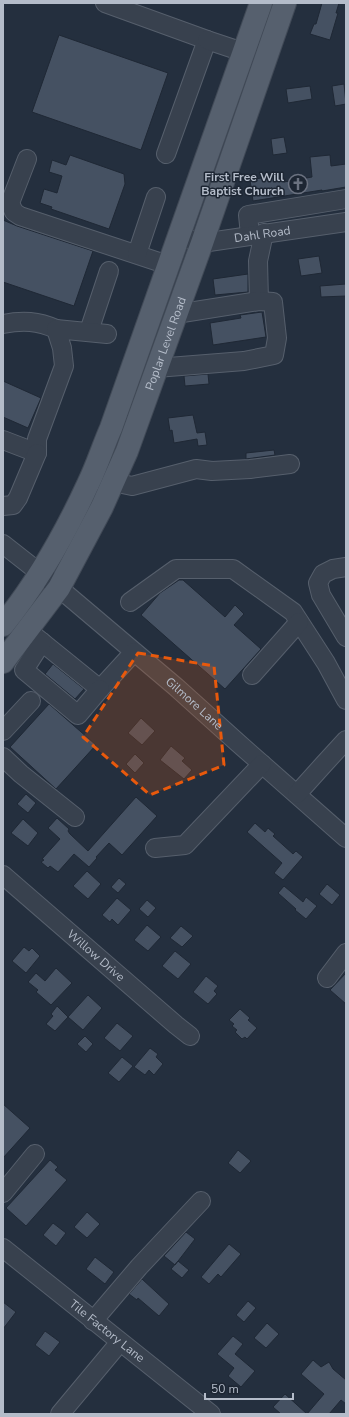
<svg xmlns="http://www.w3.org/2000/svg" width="349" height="1417" viewBox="0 0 349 1417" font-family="'Nunito Sans',sans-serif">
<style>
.building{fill:#455162;stroke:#1f2835}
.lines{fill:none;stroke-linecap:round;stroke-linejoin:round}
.minor-casing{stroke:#565f6c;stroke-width:20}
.major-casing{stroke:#414a57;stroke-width:24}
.minor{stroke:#38414e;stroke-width:18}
.major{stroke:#56606e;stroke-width:22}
.marked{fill:#e8590c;fill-opacity:0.2;stroke:#e8590c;stroke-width:3;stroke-dasharray:8 5;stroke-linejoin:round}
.labels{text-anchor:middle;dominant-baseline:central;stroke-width:3;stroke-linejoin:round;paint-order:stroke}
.poi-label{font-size:12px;font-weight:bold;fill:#b4bcc9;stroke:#1d2633;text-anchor:end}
.street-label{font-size:12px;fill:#b4bcc9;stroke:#1d2633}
</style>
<rect width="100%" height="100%" fill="#242f3e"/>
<!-- building -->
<path class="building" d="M 322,3 L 339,3 L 336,13 L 338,13 L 330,40 L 310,34 L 314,24 L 316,24 Z
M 59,35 L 168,73 L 141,150 L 32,112 Z
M 344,84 L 346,104 L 335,106 L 332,86 Z
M 310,86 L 312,99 L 288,103 L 286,89 Z
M 284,137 L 287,153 L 273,155 L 271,139 Z
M 70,155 L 124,174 L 125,184 L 109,229 L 51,209 L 52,207 L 40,203 L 44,189 L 57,193 L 62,176 L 49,172 L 52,160 L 66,165 Z
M 330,155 L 331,166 L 346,164 L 346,187 L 322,191 L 322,190 L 253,201 L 250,180 L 283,174 L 284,182 L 312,177 L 310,157 Z
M 3,220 L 17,226 L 93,251 L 74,306 L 3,282 Z
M 319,256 L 322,273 L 301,276 L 298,259 Z
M 248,274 L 248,292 L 215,295 L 213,279 Z
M 346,284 L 346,296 L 321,297 L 320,286 Z
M 262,312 L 266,337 L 213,345 L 210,323 L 241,318 L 240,315 Z
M 208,374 L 209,384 L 185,386 L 184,376 Z
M 3,381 L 41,398 L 28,428 L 3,417 Z
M 193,415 L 197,433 L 205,432 L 207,445 L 198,446 L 197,439 L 174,443 L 172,430 L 170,431 L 168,418 Z
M 274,450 L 275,455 L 246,459 L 246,453 Z
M 179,580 L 183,580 L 225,617 L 235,605 L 244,614 L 234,625 L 261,649 L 225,689 L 141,615 L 160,593 Z
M 53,664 L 84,689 L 75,699 L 45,674 Z
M 49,704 L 96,745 L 56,789 L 10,747 Z
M 141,718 L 155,731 L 142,745 L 128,733 Z
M 171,746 L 185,758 L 182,761 L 192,770 L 184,779 L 160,760 Z
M 135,754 L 144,763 L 135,773 L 126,764 Z
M 26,794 L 36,803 L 28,813 L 17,804 Z
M 136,797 L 157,816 L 122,855 L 109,843 L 96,857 L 97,858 L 89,867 L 74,854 L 58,872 L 50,866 L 48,868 L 41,862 L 44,860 L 42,859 L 60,839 L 48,828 L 57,818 L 69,829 L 68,831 L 70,834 L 88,851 Z
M 23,819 L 38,833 L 28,846 L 11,833 Z
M 255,823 L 265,832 L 268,828 L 275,834 L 273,836 L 293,854 L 296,851 L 303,857 L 283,880 L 274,873 L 282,863 L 247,832 Z
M 87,871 L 101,884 L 88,899 L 73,886 Z
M 119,878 L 126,884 L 118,893 L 111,887 Z
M 327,884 L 340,895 L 332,905 L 319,894 Z
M 284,886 L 303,902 L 306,897 L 317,906 L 306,919 L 295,910 L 296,909 L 278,893 Z
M 117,898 L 131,910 L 118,925 L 112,919 L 110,922 L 102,915 Z
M 147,900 L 156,908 L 148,917 L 139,909 Z
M 147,925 L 161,937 L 148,951 L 134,940 Z
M 181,926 L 193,936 L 182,947 L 170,938 Z
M 24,947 L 29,951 L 32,948 L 40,956 L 26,973 L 12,961 Z
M 175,951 L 191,964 L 178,979 L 162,966 Z
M 56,968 L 72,983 L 51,1005 L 36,992 L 38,990 L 28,982 L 36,973 L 45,981 Z
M 346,973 L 346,1004 L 330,990 Z
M 206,976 L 218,986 L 214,991 L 217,994 L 208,1004 L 193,992 Z
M 88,995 L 102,1008 L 83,1030 L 68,1017 Z
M 57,1006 L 68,1017 L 55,1031 L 46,1024 L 53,1016 L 51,1014 Z
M 240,1009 L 250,1018 L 248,1020 L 257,1028 L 247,1039 L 245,1037 L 242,1039 L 235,1032 L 237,1030 L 232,1026 L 234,1024 L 229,1020 Z
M 117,1023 L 133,1036 L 120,1051 L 104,1038 Z
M 85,1036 L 93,1044 L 86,1052 L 77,1044 Z
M 150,1048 L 158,1054 L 156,1057 L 163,1064 L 154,1075 L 149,1070 L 145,1075 L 134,1067 Z
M 122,1057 L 133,1066 L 119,1082 L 108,1073 Z
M 3,1104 L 30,1128 L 3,1158 Z
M 238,1150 L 251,1161 L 240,1173 L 228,1163 Z
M 50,1160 L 58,1167 L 55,1170 L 67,1180 L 26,1226 L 6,1208 Z
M 87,1212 L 100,1224 L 87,1238 L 74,1227 Z
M 53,1223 L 66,1233 L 56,1246 L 43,1235 Z
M 186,1232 L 195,1239 L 175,1265 L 164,1256 Z
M 229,1244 L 241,1254 L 221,1277 L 218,1274 L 209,1284 L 201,1277 Z
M 95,1257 L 114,1272 L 105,1284 L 86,1269 Z
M 178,1261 L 189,1270 L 182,1278 L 171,1269 Z
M 142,1279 L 169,1304 L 159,1316 L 138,1298 L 137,1300 L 129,1294 Z
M 248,1301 L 256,1308 L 244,1322 L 236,1315 Z
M 3,1302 L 16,1312 L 3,1329 Z
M 267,1323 L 279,1334 L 266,1348 L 254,1338 Z
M 45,1331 L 60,1342 L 49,1356 L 35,1345 Z
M 233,1336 L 243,1344 L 235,1354 L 255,1371 L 241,1387 L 228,1376 L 234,1368 L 217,1354 Z
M 313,1360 L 321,1367 L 329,1362 L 333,1369 L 346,1380 L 346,1404 L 341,1400 L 329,1414 L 281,1414 L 273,1407 L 285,1394 L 307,1414 L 324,1394 L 301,1374 Z"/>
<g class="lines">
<!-- minor casing -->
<g class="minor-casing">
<g id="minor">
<path d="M 105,3 L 207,40 L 166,154"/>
<path d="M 207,40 L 243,52"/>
<path d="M 27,159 L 10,203 L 14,212 L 20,216 L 168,265"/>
<path d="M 250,235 L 248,215 L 346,199"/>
<path id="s1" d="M 179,236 L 202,243 L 346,222"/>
<path d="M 137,254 L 156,197"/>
<path d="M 259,301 L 258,261 L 264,233"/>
<path d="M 3,324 C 23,320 38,321 56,329"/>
<path d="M 89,331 L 109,271"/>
<path d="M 156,368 L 244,361 L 274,355 L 277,338 L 273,302 L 259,301 L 176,314"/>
<path d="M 3,440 L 37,453 L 37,439 L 64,366 L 62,348 L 56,329 L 107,334"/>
<path d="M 113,482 L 132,486 L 196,469 L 212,471 L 250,469 L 290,464"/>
<path d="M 3,506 L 13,505 L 18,498 L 37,453"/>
<path id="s2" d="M 3,544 L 59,588 L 176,687 L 237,742 L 346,838"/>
<path d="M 346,567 L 333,569 L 323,574 L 318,583 L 321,595 L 346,637"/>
<path d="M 130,602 L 176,569 L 233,569 L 293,612 L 326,663 L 346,700"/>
<path d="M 27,630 L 100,689 L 134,652"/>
<path d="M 42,642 L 24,670 L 78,715 L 100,689"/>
<path d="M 252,675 L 299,622"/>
<path d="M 3,731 L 31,701"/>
<path d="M 3,757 L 21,774 L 75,817"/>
<path d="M 297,794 L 324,764 L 346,740"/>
<path d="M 155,848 L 185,845 L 262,764"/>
<path id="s3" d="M 3,875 L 176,1025 L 190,1036"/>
<path d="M 327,978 L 346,953"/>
<path d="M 3,1193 L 35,1154"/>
<path id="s4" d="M 3,1248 L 211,1414"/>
<path d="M 93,1321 L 139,1267 L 201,1201"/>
<path d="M 60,1414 L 120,1342"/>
</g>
</g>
<!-- major casing -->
<g class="major-casing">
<g id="major">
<path d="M 3,625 C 37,583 65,534 88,484 C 97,466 103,446 111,428 L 261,3"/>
<path id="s5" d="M 3,662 L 59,588 L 102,507 L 127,451 L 202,243 L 285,3"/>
</g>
</g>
<!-- minor -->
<use href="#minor" class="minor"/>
<!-- major -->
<use href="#major" class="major"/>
</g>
<!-- marked area -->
<path class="marked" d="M 138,653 L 214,666 L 224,765 L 150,795 L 83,737 Z"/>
<!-- icons -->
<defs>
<g id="church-ring" transform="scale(1)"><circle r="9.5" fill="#1d2633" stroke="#6b7280" stroke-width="1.5"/><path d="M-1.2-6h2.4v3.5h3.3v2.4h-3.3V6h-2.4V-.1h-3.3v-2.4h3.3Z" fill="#6b7280"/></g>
</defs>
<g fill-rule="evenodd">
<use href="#church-ring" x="298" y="184"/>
</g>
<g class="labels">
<!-- poi labels -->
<g class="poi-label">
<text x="284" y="177">First Free Will<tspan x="284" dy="14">Baptist Church</tspan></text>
</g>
<!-- street labels -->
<g class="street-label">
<text stroke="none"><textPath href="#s1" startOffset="85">Dahl Road</textPath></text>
<text stroke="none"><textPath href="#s5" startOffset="360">Poplar Level Road</textPath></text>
<text stroke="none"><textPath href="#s2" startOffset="249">Gilmore Lane</textPath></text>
<text stroke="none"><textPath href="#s3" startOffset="123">Willow Drive</textPath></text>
<text stroke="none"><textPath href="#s4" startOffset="133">Tile Factory Lane</textPath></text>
</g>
</g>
<!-- border -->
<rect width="349" height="1417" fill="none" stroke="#b4bcc9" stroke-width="8"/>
<!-- scale -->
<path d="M205 1393v6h88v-6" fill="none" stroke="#b4bcc9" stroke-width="2"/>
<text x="211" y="1393" font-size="12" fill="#b4bcc9" stroke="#1d2633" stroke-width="3" paint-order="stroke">50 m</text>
</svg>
